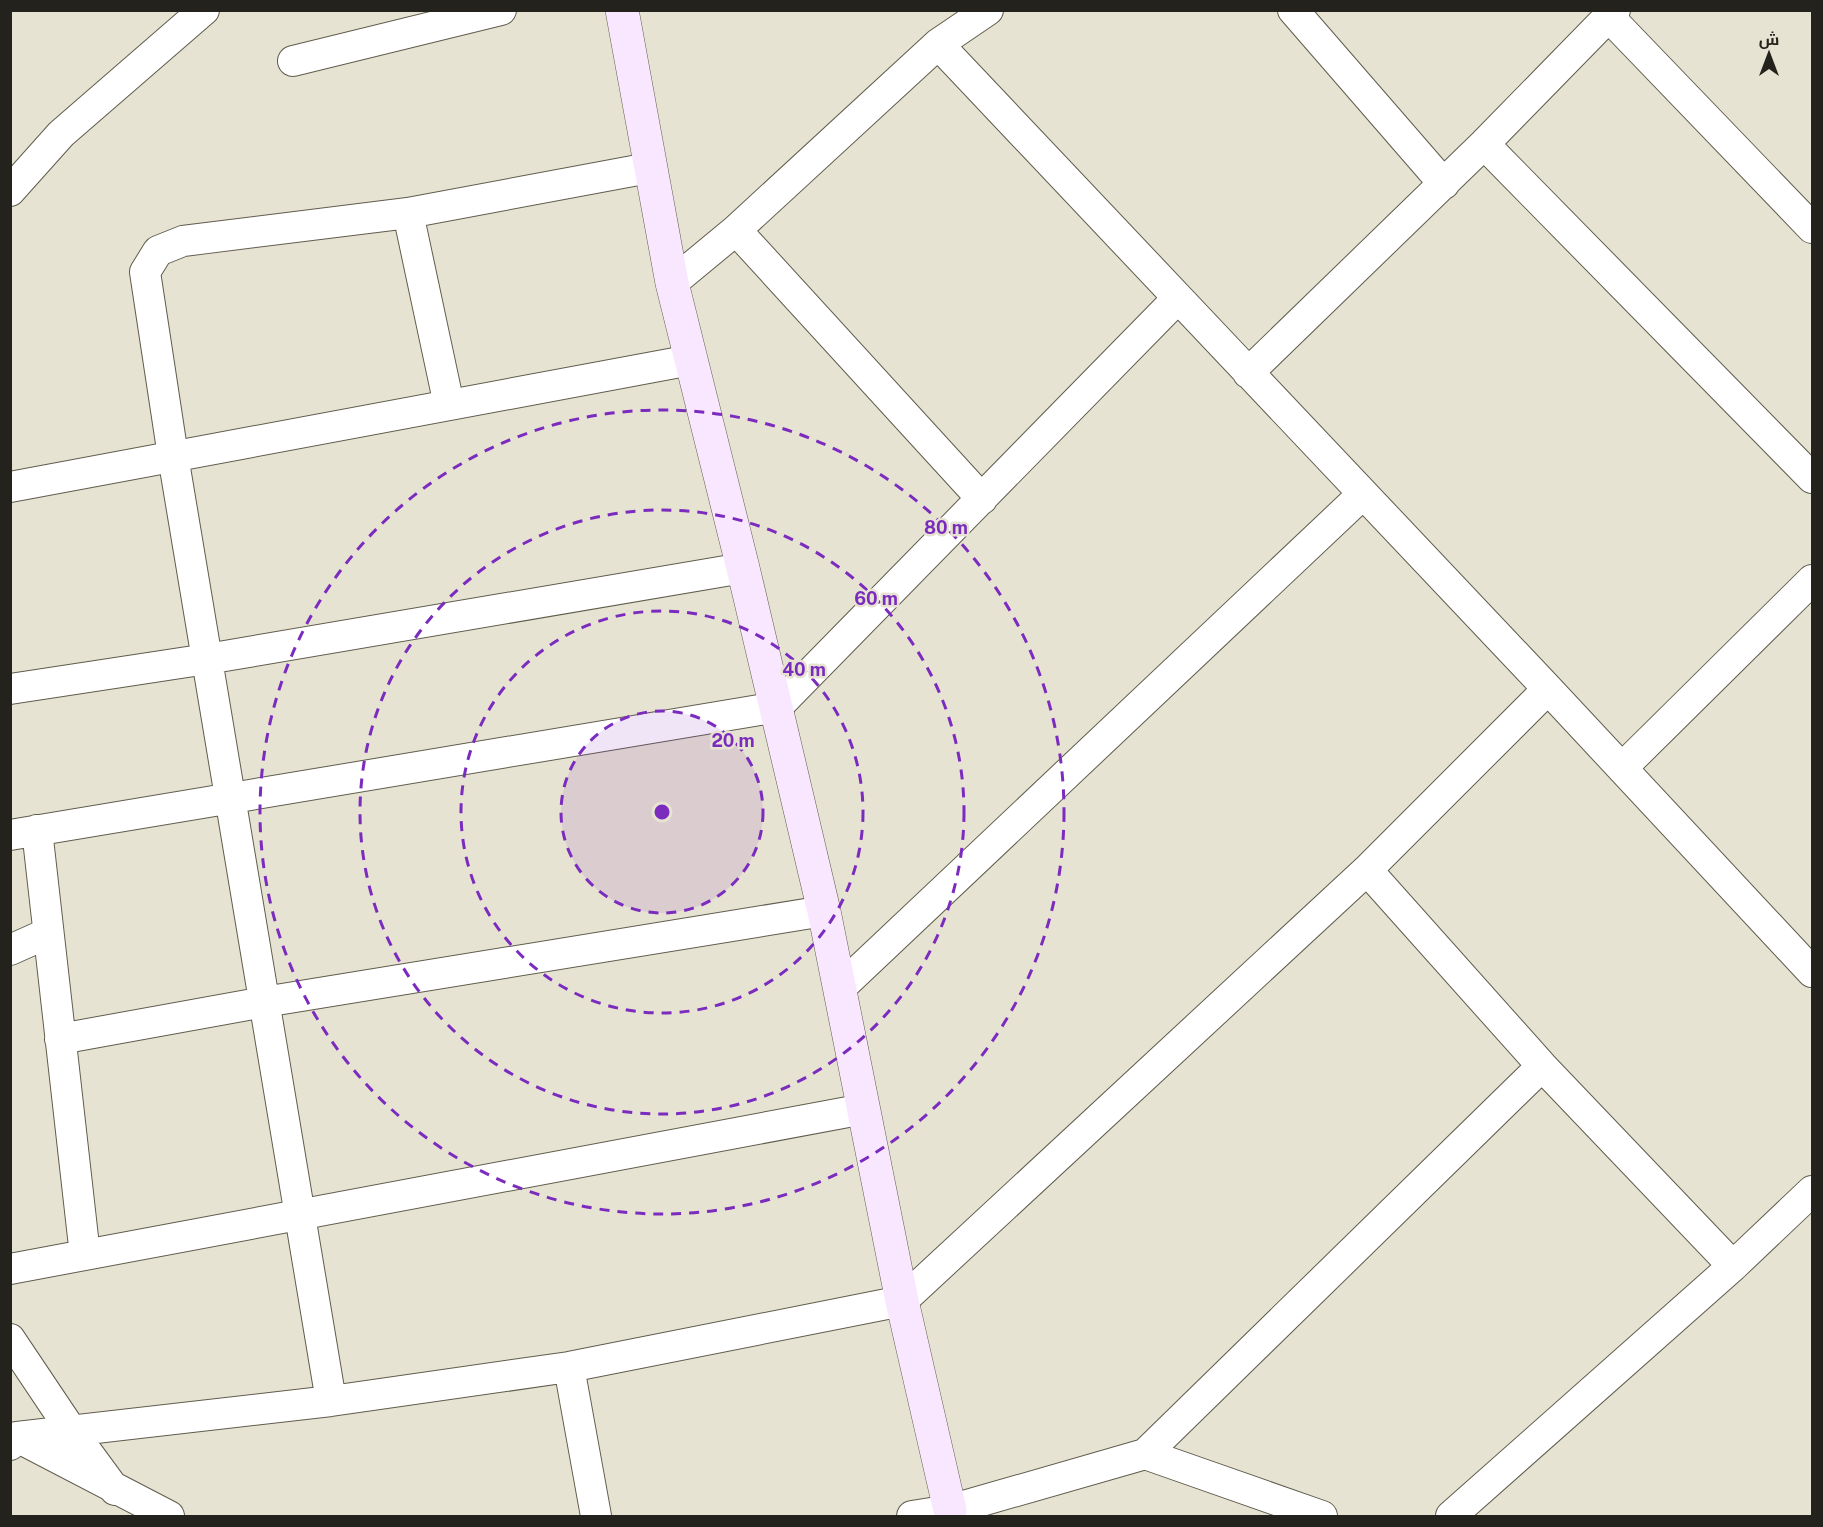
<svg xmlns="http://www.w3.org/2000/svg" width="1823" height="1527" viewBox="0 0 1823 1527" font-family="'Public Sans',Cairo,sans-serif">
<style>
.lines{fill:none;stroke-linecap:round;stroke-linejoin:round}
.street-casing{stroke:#605c4d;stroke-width:32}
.secondary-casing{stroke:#605c4d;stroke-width:34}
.street{stroke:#fff;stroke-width:30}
.secondary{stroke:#f8e7ff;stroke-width:33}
.ring{fill:none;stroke:#7b2cbf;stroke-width:3;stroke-dasharray:10 8}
.centre{fill:#7b2cbf;stroke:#e7e3d2;stroke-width:3}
.ring-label{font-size:18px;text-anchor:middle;font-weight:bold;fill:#7b2cbf;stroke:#e7e3d2;stroke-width:5;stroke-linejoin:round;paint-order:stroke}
</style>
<rect width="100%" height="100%" fill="#e7e3d2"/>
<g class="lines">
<!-- street casing -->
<g class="street-casing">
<path id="street" d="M 1293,10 L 1444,184
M 1609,17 L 1812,228
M 938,44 L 1548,689 L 1812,972
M 293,61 L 501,10
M 1484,144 L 1812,478
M 10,191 L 61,134 L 204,10
M 408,213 L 449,405
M 736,230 L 982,499
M 672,283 L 736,230 L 938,44 L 988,10
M 1248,373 L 1484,144 L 1615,10
M 10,487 L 691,360
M 10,689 L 207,659 L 743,568
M 1622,768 L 1812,580
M 37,830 L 85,1255
M 10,835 L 777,707 L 1177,299
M 1367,870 L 1542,1066 L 1733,1266
M 10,950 L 48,933
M 839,989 L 1363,494
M 60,1039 L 264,1002 L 824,911
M 10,1269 L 864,1109
M 10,1339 L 71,1430 L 115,1490
M 569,1367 L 596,1516
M 331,1401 L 173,456 L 145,272 L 158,251 L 183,241 L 408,213 L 649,168
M 17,1437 L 169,1516
M 10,1445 L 17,1437 L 331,1401 L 569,1367 L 902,1301 L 1367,870 L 1548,689
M 1145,1454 L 1542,1066
M 912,1516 L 950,1510 L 1145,1454 L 1322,1516
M 1451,1516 L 1733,1266 L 1812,1191"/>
</g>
<!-- secondary casing -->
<g class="secondary-casing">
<path id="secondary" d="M 622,10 L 672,283 L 743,568 L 824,911 L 902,1301 L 950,1510"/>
</g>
<!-- street -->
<use href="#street" class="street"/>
<!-- secondary -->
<use href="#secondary" class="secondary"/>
</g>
<!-- distance rings -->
<circle cx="662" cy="812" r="101" fill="#7b2cbf" fill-opacity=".12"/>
<g class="ring">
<circle cx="662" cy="812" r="101"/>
<circle cx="662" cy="812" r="201"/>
<circle cx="662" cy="812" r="302"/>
<circle cx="662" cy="812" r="402"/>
</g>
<circle cx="662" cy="812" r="9" class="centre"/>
<g class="ring-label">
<text x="946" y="534">80 m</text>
<text x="876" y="605">60 m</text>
<text x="804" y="676">40 m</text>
<text x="733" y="747">20 m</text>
</g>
<!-- border -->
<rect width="1823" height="1527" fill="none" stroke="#24221c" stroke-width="24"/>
<!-- north arrow -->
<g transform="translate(1769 54)" stroke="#e7e3d2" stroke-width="4.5" paint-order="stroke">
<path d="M0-4.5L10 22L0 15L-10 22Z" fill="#24221c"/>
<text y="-9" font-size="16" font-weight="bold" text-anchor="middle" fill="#24221c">ش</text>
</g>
</svg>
